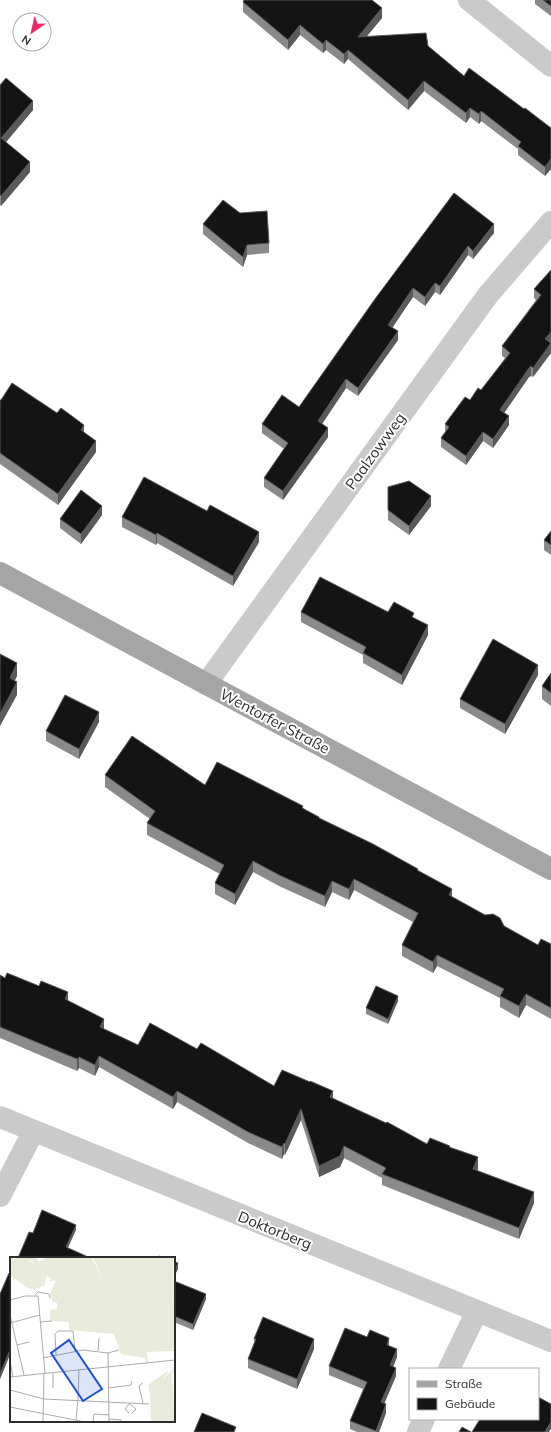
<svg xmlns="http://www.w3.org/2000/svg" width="551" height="1432" viewBox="0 0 551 1432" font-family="Mulish,sans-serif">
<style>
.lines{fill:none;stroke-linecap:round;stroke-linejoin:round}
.street{stroke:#cacaca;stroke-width:22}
.primary{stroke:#a5a5a5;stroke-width:22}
.wall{fill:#8a8a8a}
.shaded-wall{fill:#5a5a5a}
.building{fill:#141414;stroke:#5a5a5a}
.labels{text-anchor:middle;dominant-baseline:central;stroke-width:4;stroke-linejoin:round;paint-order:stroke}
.street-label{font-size:15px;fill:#2d2d2d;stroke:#fff}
.inset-road{fill:none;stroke:#ababab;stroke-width:1}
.view{fill:#1d4ed8;fill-opacity:0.15;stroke:#1d4ed8;stroke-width:2}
.inset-edge{fill:none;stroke:#2d2d2d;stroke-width:2}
</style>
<rect width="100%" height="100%" fill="#fff"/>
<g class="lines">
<!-- street -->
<path class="street" d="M 469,0 L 551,66
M 206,684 L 488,295 L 551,222
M 0,1117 L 551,1341
M 0,1196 L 33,1132
M 449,1369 L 477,1311
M 418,1432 L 424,1419"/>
<!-- primary -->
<path class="primary" d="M 0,573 L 551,869"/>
</g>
<!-- wall -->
<path class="wall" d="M 535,0 L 551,0 L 551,16 L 535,4 Z
M 243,2 L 382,18 L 366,37 L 428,46 L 464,76 L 524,109 L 551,128 L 551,169 L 545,176 L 518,155 L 518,149 L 481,121 L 479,124 L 470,117 L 466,123 L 424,91 L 408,110 L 348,59 L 344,64 L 326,50 L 323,53 L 300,35 L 288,50 L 243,12 Z
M 0,85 L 33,110 L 6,142 L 30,172 L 1,206 L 0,205 Z
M 454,193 L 494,233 L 473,259 L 468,255 L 440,295 L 435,292 L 425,306 L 413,297 L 392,328 L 398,340 L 358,396 L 346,388 L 322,424 L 328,437 L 283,500 L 264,487 L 264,478 L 284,449 L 262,433 L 262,424 L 299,407 Z
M 203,224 L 269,243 L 269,253 L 247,255 L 243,267 L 203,234 Z
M 551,270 L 551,341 L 549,343 L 551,353 L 533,377 L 531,376 L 529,377 L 504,413 L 509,425 L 493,448 L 483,441 L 466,465 L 441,447 L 441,438 L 445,433 L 445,424 L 481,390 L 505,358 L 502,356 L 502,346 L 536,300 L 534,298 L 534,289 Z
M 0,400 L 84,432 L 96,452 L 58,505 L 0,464 Z
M 388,487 L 431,506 L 409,535 L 388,520 Z
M 102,515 L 81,544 L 60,528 L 60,519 Z
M 122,517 L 259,542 L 233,586 L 157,543 L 156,545 L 122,527 Z
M 551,531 L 551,555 L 544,550 L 544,540 Z
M 301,612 L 388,612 L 414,618 L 428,635 L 402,685 L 363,663 L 363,655 L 301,622 Z
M 551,673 L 551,706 L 542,699 L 542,686 Z
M 538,675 L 505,734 L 460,708 L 460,699 Z
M 99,722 L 79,759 L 46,741 L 46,731 Z
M 105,775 L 205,785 L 303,808 L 319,818 L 418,870 L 452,897 L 538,945 L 551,944 L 551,1019 L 526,1005 L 519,1018 L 500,1007 L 500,998 L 437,966 L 433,973 L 402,956 L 402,945 L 413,922 L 354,890 L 349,900 L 332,892 L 325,907 L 279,886 L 253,872 L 235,905 L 215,894 L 215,883 L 220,874 L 147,835 L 147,823 L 150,819 L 105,787 Z
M 0,975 L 5,978 L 39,986 L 68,1001 L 104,1029 L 138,1045 L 197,1049 L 274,1086 L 333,1099 L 427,1144 L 450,1147 L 478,1169 L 477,1170 L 534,1203 L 519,1239 L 382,1185 L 382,1178 L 344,1158 L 340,1167 L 319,1177 L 301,1120 L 285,1155 L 284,1154 L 282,1159 L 248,1143 L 177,1102 L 173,1109 L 99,1067 L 95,1076 L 79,1068 L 77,1071 L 0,1038 Z
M 398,1001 L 388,1024 L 366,1014 L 366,1008 Z
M 11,1274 L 11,1358 L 9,1357 L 0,1379 Z
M 174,1281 L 206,1299 L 193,1330 L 174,1322 Z
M 367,1337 L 389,1346 L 397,1357 L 393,1367 L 396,1376 L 384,1404 L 386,1413 L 379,1432 L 357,1432 L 350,1429 L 350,1421 L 363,1389 L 329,1375 L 329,1366 Z
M 254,1339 L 314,1349 L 297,1389 L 248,1368 L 248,1359 L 254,1343 Z"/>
<!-- shaded-wall -->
<path class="shaded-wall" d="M 382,8 L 382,18 L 358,47 L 358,37 Z
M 300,25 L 300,35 L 288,50 L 288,40 Z
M 326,40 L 326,50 L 323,53 L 323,44 Z
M 348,50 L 348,59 L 344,64 L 344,54 Z
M 424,81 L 424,91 L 408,110 L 408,100 Z
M 33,101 L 33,110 L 1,148 L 1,138 Z
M 470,108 L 470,117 L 466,123 L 466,113 Z
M 481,111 L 481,121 L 479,124 L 479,114 Z
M 551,159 L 551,169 L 545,176 L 545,167 Z
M 30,162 L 30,172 L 1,206 L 1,196 Z
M 494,224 L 494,233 L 473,259 L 473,251 Z
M 247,245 L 247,255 L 243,267 L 243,257 Z
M 468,246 L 468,255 L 440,295 L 440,286 Z
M 435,283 L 435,292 L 425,306 L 425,297 Z
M 413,288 L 413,297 L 388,334 L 388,325 Z
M 398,331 L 398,340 L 358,396 L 358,388 Z
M 551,332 L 551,341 L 545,348 L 545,339 Z
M 551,343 L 551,353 L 533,377 L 533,368 Z
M 531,366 L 531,376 L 529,377 L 500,419 L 500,410 L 529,368 Z
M 346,379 L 346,388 L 318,430 L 318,421 Z
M 509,416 L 509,425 L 493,448 L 493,439 Z
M 84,425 L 84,436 L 81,430 Z
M 328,428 L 328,437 L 283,500 L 283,491 Z
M 483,432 L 483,441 L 466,465 L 466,456 Z
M 96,441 L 96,452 L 58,505 L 58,494 Z
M 431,496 L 431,506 L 409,535 L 409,526 Z
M 102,506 L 102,515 L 81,544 L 81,534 Z
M 259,532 L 259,542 L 233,586 L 233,576 Z
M 157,533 L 157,543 L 156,545 L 156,535 Z
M 428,625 L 428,635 L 402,685 L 402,675 Z
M 17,663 L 17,676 L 10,691 L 10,678 Z
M 538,665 L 538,675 L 505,734 L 505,724 Z
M 17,682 L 17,695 L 0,726 L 0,714 Z
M 99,712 L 99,722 L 79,759 L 79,749 Z
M 253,861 L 253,872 L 235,905 L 235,894 Z
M 354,879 L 354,890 L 349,900 L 349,889 Z
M 332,881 L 332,892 L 325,907 L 325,896 Z
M 452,889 L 452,900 L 449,895 Z
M 437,955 L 437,966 L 433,973 L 433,962 Z
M 68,992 L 68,1003 L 65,999 Z
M 526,994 L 526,1005 L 519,1018 L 519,1006 Z
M 398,996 L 398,1001 L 388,1024 L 388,1019 Z
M 104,1019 L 104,1030 L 100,1027 Z
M 99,1056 L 99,1067 L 95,1076 L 95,1065 Z
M 79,1057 L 79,1068 L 77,1071 L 77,1059 Z
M 177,1091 L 177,1102 L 173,1109 L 173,1097 Z
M 333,1091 L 333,1102 L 330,1097 Z
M 301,1109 L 301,1120 L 285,1155 L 285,1144 Z
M 284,1143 L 284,1154 L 282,1159 L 282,1147 Z
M 344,1146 L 344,1158 L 340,1167 L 319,1177 L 319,1166 Z
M 478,1157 L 478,1169 L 473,1180 L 473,1169 Z
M 534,1192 L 534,1203 L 519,1239 L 519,1228 Z
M 76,1225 L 76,1230 L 66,1252 L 66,1247 Z
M 178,1263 L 178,1269 L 174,1277 L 174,1272 Z
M 206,1294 L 206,1299 L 193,1330 L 193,1324 Z
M 389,1338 L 389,1347 L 387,1345 Z
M 314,1339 L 314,1349 L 297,1389 L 297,1379 Z
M 397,1349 L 397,1357 L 390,1374 L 390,1365 Z
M 9,1352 L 9,1357 L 0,1379 L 0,1374 Z
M 396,1368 L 396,1376 L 381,1411 L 381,1402 Z
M 386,1404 L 386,1413 L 379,1432 L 376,1432 Z
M 551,1422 L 551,1429 L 549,1432 L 545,1432 Z"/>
<!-- building -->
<path class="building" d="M 244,0 L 372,0 L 382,8 L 358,37 L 426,33 L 428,46 L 464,76 L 469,68 L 524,109 L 525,108 L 551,128 L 551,159 L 545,167 L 518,146 L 521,142 L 481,111 L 479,114 L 470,108 L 466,113 L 424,81 L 408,100 L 348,50 L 344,54 L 326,40 L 323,44 L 300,25 L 288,40 L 243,2 Z
M 543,0 L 551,0 L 551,6 Z
M 6,78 L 33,101 L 1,138 L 30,162 L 1,196 L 0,195 L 0,85 Z
M 454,193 L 494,224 L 473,251 L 468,246 L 440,286 L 435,283 L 425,297 L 413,288 L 388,325 L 398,331 L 358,388 L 346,379 L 318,421 L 328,428 L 283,491 L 264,478 L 288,443 L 262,424 L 282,395 L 299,407 L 375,299 Z
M 223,200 L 240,213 L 267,211 L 269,243 L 247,245 L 243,257 L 203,224 Z
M 551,270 L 551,332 L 545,339 L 551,343 L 533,368 L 531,366 L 529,368 L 500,410 L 509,416 L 493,439 L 483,432 L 466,456 L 441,438 L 449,427 L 445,424 L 465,397 L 470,400 L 478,388 L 481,390 L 510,353 L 502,346 L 541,295 L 534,289 Z
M 12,383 L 57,413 L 61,408 L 84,425 L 81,430 L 96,441 L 58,494 L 0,453 L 0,400 L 1,400 Z
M 144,477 L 207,511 L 210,505 L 259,532 L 233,576 L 157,533 L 156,535 L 122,517 Z
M 409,481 L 431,496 L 409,526 L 388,510 L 388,487 Z
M 81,490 L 102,506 L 81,534 L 60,519 Z
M 551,531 L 551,545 L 544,540 Z
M 320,577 L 388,612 L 394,602 L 414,613 L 412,617 L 428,625 L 402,675 L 363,653 L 366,647 L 301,612 Z
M 493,639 L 538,665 L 505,724 L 460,699 Z
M 0,654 L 17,663 L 10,678 L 17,682 L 0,714 Z
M 551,673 L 551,693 L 542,686 Z
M 65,695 L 99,712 L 79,749 L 46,731 Z
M 132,736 L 205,785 L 217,762 L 303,806 L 302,808 L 319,817 L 319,818 L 373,844 L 418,869 L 417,870 L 452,889 L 449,895 L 485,915 L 493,914 L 500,918 L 504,926 L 538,945 L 541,939 L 551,944 L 551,1008 L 526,994 L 519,1006 L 500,996 L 504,989 L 437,955 L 433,962 L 402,945 L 418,913 L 354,879 L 349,889 L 332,881 L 325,896 L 279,875 L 253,861 L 235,894 L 215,883 L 224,865 L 147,823 L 155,811 L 105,775 Z
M 7,973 L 39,986 L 41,981 L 68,992 L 65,999 L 104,1019 L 100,1027 L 138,1045 L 150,1023 L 197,1049 L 201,1043 L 274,1086 L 282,1070 L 310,1082 L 310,1081 L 333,1091 L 330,1097 L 386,1123 L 387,1122 L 427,1144 L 430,1138 L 450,1146 L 449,1147 L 478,1157 L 473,1169 L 534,1192 L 519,1228 L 382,1174 L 386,1168 L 344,1146 L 340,1156 L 319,1166 L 301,1109 L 285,1144 L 284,1143 L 282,1147 L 248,1132 L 177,1091 L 173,1097 L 99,1056 L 95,1065 L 79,1057 L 77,1059 L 0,1027 L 0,975 L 5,978 Z
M 376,986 L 398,996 L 388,1019 L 366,1008 Z
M 42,1210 L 76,1225 L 66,1247 L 86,1256 L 85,1258 L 18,1258 L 29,1232 L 33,1233 Z
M 159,1256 L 165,1258 L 158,1258 Z
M 174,1262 L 178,1263 L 174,1272 Z
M 9,1273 L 11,1274 L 11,1353 L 9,1352 L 0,1374 L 0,1294 Z
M 174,1281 L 206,1294 L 193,1324 L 174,1316 Z
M 263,1317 L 314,1339 L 297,1379 L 248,1359 L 256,1339 L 254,1339 Z
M 345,1328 L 367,1337 L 370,1330 L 389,1338 L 387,1345 L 397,1349 L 390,1365 L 396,1368 L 381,1402 L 386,1404 L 376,1431 L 350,1421 L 367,1382 L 329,1366 Z
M 538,1397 L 551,1404 L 551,1422 L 545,1432 L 472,1432 L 480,1419 L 538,1419 Z
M 202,1413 L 236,1427 L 234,1432 L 194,1432 Z
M 462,1427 L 471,1432 L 459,1432 Z"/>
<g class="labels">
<!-- street labels -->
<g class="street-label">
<text transform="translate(375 451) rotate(-54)">Paalzowweg</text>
<text transform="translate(275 721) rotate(28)">Wentorfer Straße</text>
<text transform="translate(275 1230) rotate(22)">Doktorberg</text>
</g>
</g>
<!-- overview -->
<g transform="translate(10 1257)">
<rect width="165" height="165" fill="#fff"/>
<path d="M 82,0 L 95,28 L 95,44 L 93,28 ZM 159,113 L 150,128 L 140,139 L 138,128 Z" fill="#e7ebd9"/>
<path d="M 11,0 L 25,0 L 29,5 L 38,0 L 82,0 L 93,28 L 95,44 L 95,28 L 83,0 L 163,0 L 165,94 L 137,95 L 138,105 L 136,105 L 135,101 L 111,97 L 104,77 L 59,73 L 59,65 L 40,64 L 40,53 L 47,52 L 47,46 L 42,44 L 40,37 L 46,23 L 39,25 L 41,21 L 36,19 L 35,28 L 30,29 L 33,26 L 34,16 L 22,4 ZM 165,109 L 162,117 L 165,165 L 141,165 L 140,139 Z" fill="#e7ebd9"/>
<path d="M 0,0 L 4,2 L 13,0 L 30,10 L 34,16 L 32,29 L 24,33 L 16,30 L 0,18 ZM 77,59 L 79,60 L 79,72 L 65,72 L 66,64 L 73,64 Z" fill="#e7ebd9"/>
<path class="inset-road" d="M 25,38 L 28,35 L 39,37 L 40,41M 0,43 L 15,39 L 28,39 L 35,116M 0,58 L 14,118M 30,65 L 42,64M 0,66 L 30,58M 7,88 L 19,85M 88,94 L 89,81M 98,96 L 99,165M 46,98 L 45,77 L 48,74 L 63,74 L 65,94M 33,101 L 73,93 L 98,96 L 109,93M 0,104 L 3,120M 43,116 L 43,131M 0,120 L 165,103M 133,126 L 129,129 L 133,146M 99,131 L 121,128 L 122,124M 0,133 L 34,142 L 139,147M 68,142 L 69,113M 120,147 L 126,152 L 122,156M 0,150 L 75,165M 119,156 L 115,152 L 120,146M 99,162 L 112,163M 66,163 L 68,142M 33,165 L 34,117M 83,165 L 84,157 L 99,158"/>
<path class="view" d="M 59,83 L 92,132 L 73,144 L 41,96 Z"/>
<rect width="165" height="165" class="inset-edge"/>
</g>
<!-- legend -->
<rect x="409" y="1368" width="130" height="52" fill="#ffffff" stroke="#ababab"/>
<rect x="417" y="1381" width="20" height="6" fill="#a5a5a5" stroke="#ababab"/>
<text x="445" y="1388" font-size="12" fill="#2d2d2d">Straße</text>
<rect x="417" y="1398" width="20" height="12" fill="#141414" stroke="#ababab"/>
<text x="445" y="1408" font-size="12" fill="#2d2d2d">Gebäude</text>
<!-- north arrow -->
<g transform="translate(32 32) rotate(214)"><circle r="19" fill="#ffffff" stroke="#ababab"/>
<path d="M0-3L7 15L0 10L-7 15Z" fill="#ea296a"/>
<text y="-6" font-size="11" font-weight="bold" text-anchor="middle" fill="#2d2d2d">N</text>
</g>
</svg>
